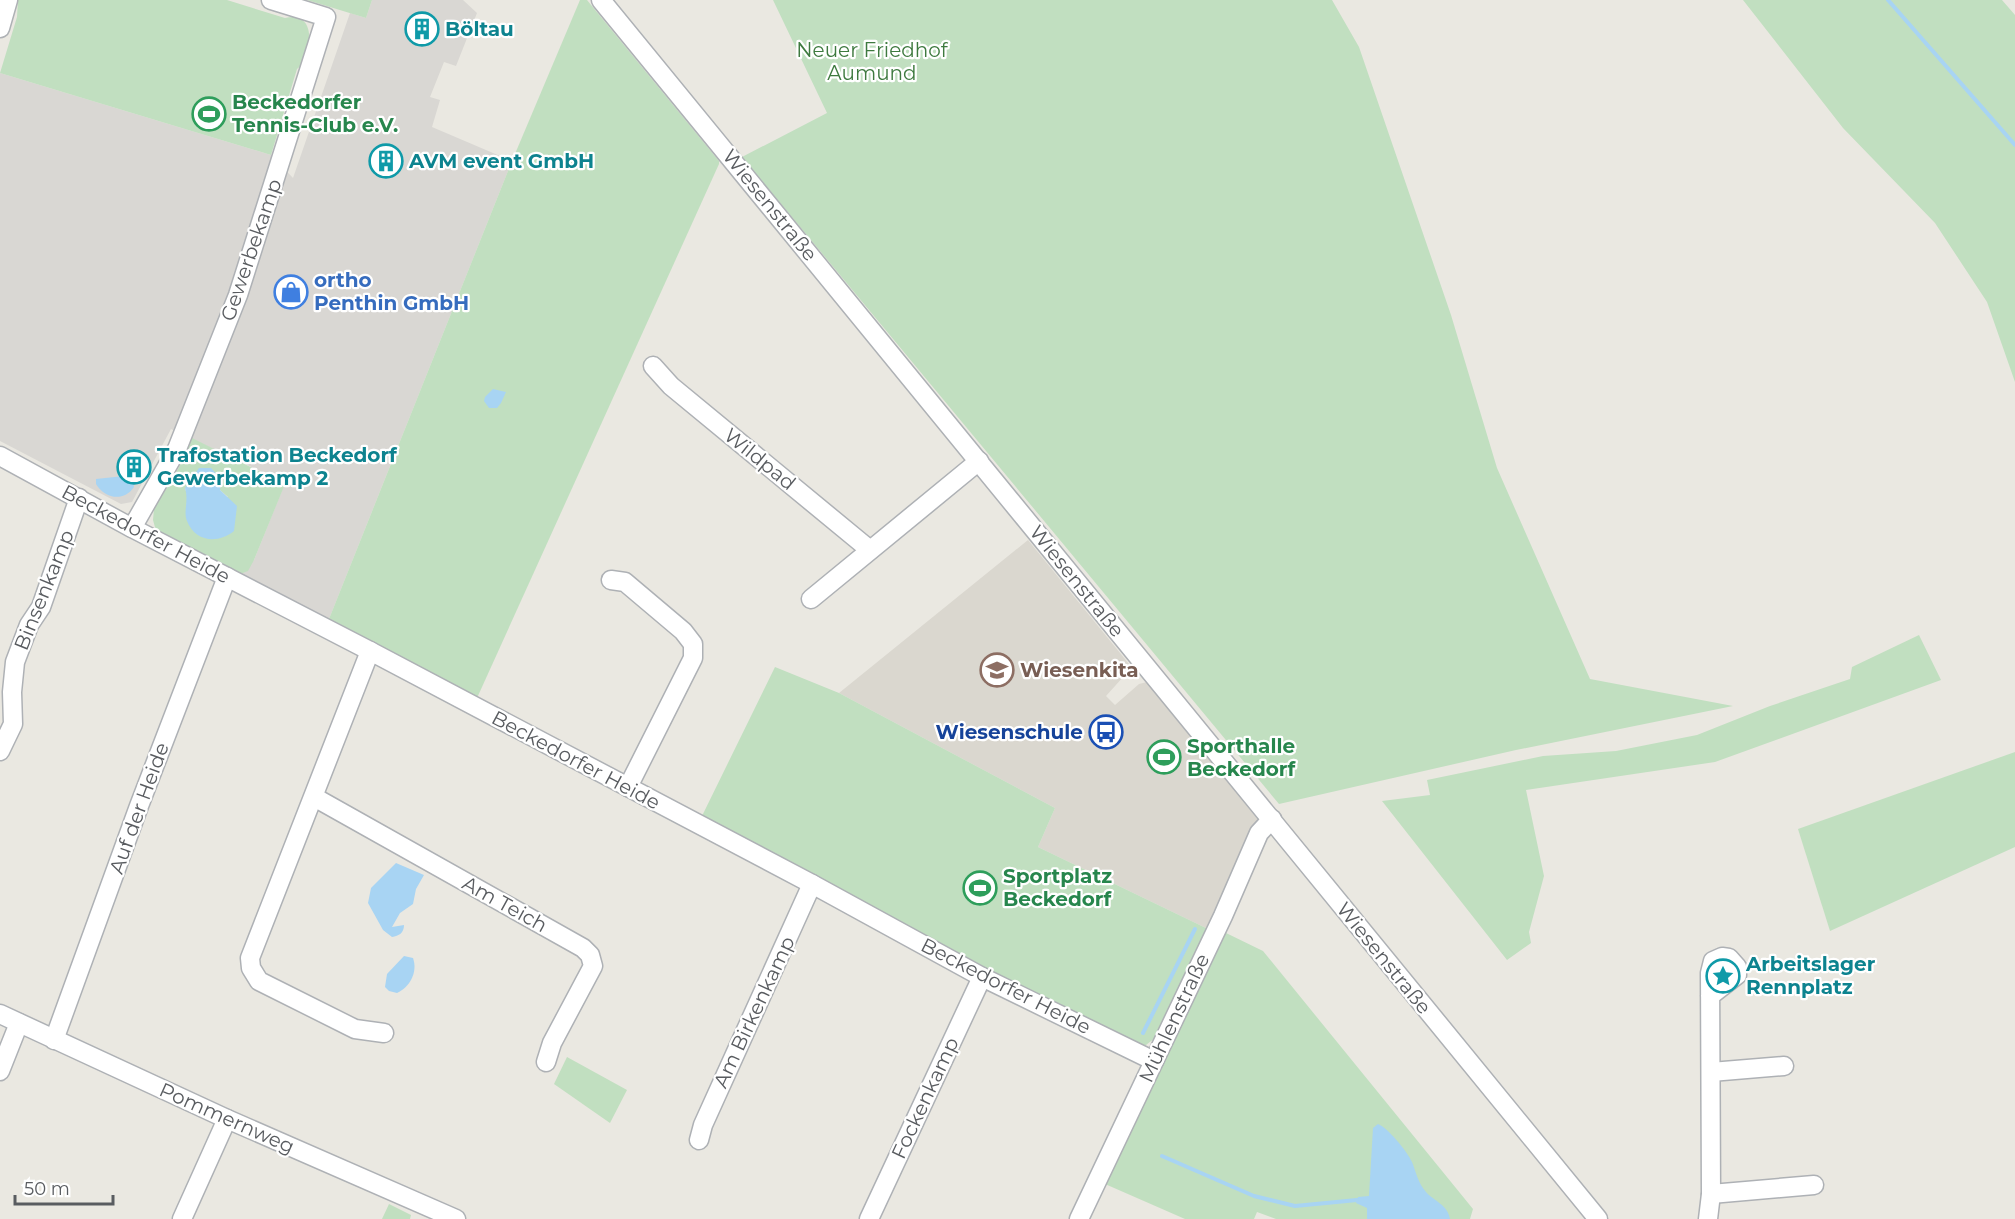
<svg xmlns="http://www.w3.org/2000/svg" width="2015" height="1219" viewBox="0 0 2015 1219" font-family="Montserrat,sans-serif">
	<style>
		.industrial { fill: #d9d7d3 }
		.education { fill: #dad7cf }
		.green { fill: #c1dfc0; fill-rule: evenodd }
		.water { fill: #a8d4f3 }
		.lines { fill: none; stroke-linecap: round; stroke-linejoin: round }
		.stream { stroke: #a8d4f3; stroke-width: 4 }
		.minor-casing { stroke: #aeb1b5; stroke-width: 21 }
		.minor { stroke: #fff; stroke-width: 18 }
		.labels { text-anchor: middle; stroke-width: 4.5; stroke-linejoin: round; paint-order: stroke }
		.culture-label { font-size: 20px; font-weight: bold; fill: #0d838f; stroke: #fff; text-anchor: start }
		.park-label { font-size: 20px; fill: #3e7a3f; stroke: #fff }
		.leisure-label { font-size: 20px; font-weight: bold; fill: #27864d; stroke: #fff; text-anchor: start }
		.street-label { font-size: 20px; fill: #595c60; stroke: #fff }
		.shop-label { font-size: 20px; font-weight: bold; fill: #366cbe; stroke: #fff; text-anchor: start }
		.education-label { font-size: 20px; font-weight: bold; fill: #785e54; stroke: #fff; text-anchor: start }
		.transit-label { font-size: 20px; font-weight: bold; fill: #164399; stroke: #fff; text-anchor: end }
	</style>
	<rect width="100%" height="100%" fill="#eae8e1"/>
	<polygon class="industrial" points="372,0 463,0 477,13 456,66 444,62 430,97 440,100 432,127 512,161 329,619 240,574 254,560 285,483 171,429 132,502 121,504 0,441 0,73 271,155 293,178 350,13 366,18"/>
	<polygon class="education" points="1028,540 1129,664 1124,676 1106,696 1115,705 1139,684 1147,682 1258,818 1208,929 1038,847 1055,808 839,693"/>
	<g class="green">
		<path d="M18,0H227L285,18C320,9 311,60 297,69L271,155L0,73L17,17Z"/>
		<polygon points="307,0 372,0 366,18"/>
		<polygon points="580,0 587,0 719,161 719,164 477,698 329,619 512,161"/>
		<polygon points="773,0 1332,0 1359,47 1451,315 1497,468 1590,679 1733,706 1516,750 1279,804 742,157 827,113"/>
		<polygon points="1743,0 2002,0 2015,15 2015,382 1987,302 1935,223 1843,128"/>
		<path d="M192,438L285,484L254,560L248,571L240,574L156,531L153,520L154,509L178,469ZM185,488L220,490L228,497L186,507L188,498Z"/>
		<polygon points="1919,635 1941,680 1715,762 1526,790 1544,876 1529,932 1531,943 1507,960 1382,801 1430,795 1427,780 1543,756 1616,751 1697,735 1770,706 1850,679 1852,667"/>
		<polygon points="775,667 839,693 1055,808 1038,847 1208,929 1155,1038 1146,1045 1131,1045 702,816"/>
		<polygon points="2015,752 2015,847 1830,931 1798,829"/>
		<polygon points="1224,932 1263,951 1473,1209 1470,1219 1276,1219 1257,1212 1254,1219 1185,1219 1105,1184"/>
		<polygon points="567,1057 627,1090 610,1123 554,1084"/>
		<polygon points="389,1204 411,1215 410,1219 382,1219"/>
	</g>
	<g class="water">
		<polygon points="493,389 506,392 501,403 497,408 489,408 484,401 485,397"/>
		<path d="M199,468H211L221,479L220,490L237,506L234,531C218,544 195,542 187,521C183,512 189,501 185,488Z"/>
		<path d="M124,476L133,483L134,487C124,502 105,499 96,484V479Z"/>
		<path d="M396,863L424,875L416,889L413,904L400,913L392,927L404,925C404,933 399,936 392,937L383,930L368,903L371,888Z"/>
		<path d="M404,956L413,958C418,972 410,987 397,993L389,991L385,987L387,974Z"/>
		<path d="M1378,1124C1388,1128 1407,1151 1412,1162C1416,1172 1418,1183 1426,1192C1434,1201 1448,1205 1450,1219H1367V1208L1356,1203L1358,1197L1369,1196L1373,1128Z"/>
	</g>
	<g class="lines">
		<g class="stream">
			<polyline points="1888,0 2015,145"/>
			<polyline points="1143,1033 1195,929"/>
			<polyline points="1162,1156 1254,1196 1295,1206 1357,1200"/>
		</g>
		<g class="minor-casing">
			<g id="minor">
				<polyline points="601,0 1598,1219"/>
				<polyline points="0,28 8,0"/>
				<polyline points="653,366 671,386 870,550"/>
				<polyline points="0,456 132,528 370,651 812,884 982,977 1154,1061"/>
				<polyline points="132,528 177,449 238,295 326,17 271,0"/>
				<polyline points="611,580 625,582 683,631 693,644 693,658 628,787"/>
				<polyline points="811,599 979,461"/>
				<polyline points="370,651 250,958 251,968 259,981 355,1029 384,1033"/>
				<polyline points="0,751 13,724 12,692 15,662 29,625 41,607 79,498"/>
				<polyline points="314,797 583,948 590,955 593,966 552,1043 546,1062"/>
				<polyline points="0,1014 227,1119 456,1219"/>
				<polyline points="54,1040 139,806 227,577"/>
				<polyline points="0,1071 19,1023"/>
				<polyline points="1711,1072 1784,1066"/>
				<polyline points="699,1140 703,1125 812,884"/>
				<polyline points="1711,1194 1814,1185"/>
				<polyline points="182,1219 227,1119"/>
				<polyline points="869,1219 982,977"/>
				<polyline points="1079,1219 1223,916 1259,833 1272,819"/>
				<polyline points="1708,1219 1711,1194 1710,973 1713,961 1722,957 1729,958 1737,967 1737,975 1710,996"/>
			</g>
		</g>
		<use href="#minor" class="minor"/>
	</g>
	<defs>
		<g id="building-ring" transform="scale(1.725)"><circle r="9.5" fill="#fff" stroke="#0f9aa8" stroke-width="1.5"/><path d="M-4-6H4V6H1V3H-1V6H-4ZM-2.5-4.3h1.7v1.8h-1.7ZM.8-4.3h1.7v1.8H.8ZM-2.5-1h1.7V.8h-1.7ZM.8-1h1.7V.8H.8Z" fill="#0f9aa8"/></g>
		<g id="stadium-ring" transform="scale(1.725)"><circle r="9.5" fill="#fff" stroke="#2e9e5b" stroke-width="1.5"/><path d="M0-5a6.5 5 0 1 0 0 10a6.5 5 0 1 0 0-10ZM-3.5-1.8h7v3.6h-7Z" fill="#2e9e5b"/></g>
		<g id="shop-ring" transform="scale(1.725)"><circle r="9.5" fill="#fff" stroke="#3f7fe0" stroke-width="1.5"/><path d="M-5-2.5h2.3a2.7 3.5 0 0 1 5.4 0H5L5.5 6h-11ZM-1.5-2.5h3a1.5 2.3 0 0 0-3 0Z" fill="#3f7fe0"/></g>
		<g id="school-ring" transform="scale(1.725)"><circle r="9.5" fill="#fff" stroke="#8d6e63" stroke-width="1.5"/><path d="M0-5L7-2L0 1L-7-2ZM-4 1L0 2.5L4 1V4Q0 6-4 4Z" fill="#8d6e63"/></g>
		<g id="bus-ring" transform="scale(1.725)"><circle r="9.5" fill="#fff" stroke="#1a4fb4" stroke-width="1.5"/><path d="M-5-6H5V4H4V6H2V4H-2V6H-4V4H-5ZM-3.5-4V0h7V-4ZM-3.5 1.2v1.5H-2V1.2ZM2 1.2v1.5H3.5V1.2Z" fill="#1a4fb4"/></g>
		<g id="sight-ring" transform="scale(1.725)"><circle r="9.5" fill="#fff" stroke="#0f9aa8" stroke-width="1.5"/><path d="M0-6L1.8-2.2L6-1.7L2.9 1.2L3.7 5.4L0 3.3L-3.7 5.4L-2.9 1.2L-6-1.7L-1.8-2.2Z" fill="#0f9aa8"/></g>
	</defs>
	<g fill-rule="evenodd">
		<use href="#building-ring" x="422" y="29"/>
		<use href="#stadium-ring" x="209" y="114"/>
		<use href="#building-ring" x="386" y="161"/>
		<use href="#shop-ring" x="291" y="292"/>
		<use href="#building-ring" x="134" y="467"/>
		<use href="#school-ring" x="997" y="670"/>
		<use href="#bus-ring" x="1106" y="732"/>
		<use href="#stadium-ring" x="1164" y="757"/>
		<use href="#stadium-ring" x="980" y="888"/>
		<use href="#sight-ring" x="1723" y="976"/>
	</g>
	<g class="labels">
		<g class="culture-label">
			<text x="445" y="36">Böltau</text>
			<text x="409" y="168">AVM event GmbH</text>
			<text x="157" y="462">Trafostation Beckedorf<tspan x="157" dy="23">Gewerbekamp 2</tspan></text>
			<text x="1746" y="971">Arbeitslager<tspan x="1746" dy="23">Rennplatz</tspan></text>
		</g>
		<g class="park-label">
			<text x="872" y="57">Neuer Friedhof<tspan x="872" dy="23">Aumund</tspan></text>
		</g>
		<g class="leisure-label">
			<text x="232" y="109">Beckedorfer<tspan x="232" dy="23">Tennis-Club e.V.</tspan></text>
			<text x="1187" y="753">Sporthalle<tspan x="1187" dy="23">Beckedorf</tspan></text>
			<text x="1003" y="883">Sportplatz<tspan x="1003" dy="23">Beckedorf</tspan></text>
		</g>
		<g class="street-label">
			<text transform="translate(770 205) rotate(51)" y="7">Wiesenstraße</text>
			<text transform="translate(251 250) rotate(-71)" y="7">Gewerbekamp</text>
			<text transform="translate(760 459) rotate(39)" y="7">Wildpad</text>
			<text transform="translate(146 534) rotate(28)" y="7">Beckedorfer Heide</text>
			<text transform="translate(1077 581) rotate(51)" y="7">Wiesenstraße</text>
			<text transform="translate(44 590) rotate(-68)" y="7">Binsenkamp</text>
			<text transform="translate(576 760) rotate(28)" y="7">Beckedorfer Heide</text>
			<text transform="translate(139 808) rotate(-70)" y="7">Auf der Heide</text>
			<text transform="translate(505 904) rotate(29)" y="7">Am Teich</text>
			<text transform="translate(1384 958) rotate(51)" y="7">Wiesenstraße</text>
			<text transform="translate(1006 986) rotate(27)" y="7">Beckedorfer Heide</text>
			<text transform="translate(754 1012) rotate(-65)" y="7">Am Birkenkamp</text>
			<text transform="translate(1174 1018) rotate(-65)" y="7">Mühlenstraße</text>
			<text transform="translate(925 1098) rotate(-65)" y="7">Fockenkamp</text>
			<text transform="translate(227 1118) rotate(24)" y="7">Pommernweg</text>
		</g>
		<g class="shop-label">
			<text x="314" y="287">ortho<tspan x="314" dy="23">Penthin GmbH</tspan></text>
		</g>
		<g class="education-label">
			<text x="1020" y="677">Wiesenkita</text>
		</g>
		<g class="transit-label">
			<text x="1083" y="739">Wiesenschule</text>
		</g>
	</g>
	<path d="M15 1195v9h98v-9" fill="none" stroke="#595c60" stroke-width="3"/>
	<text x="24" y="1195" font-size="18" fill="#595c60" stroke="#ffffff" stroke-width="4.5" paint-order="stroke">50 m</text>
</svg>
